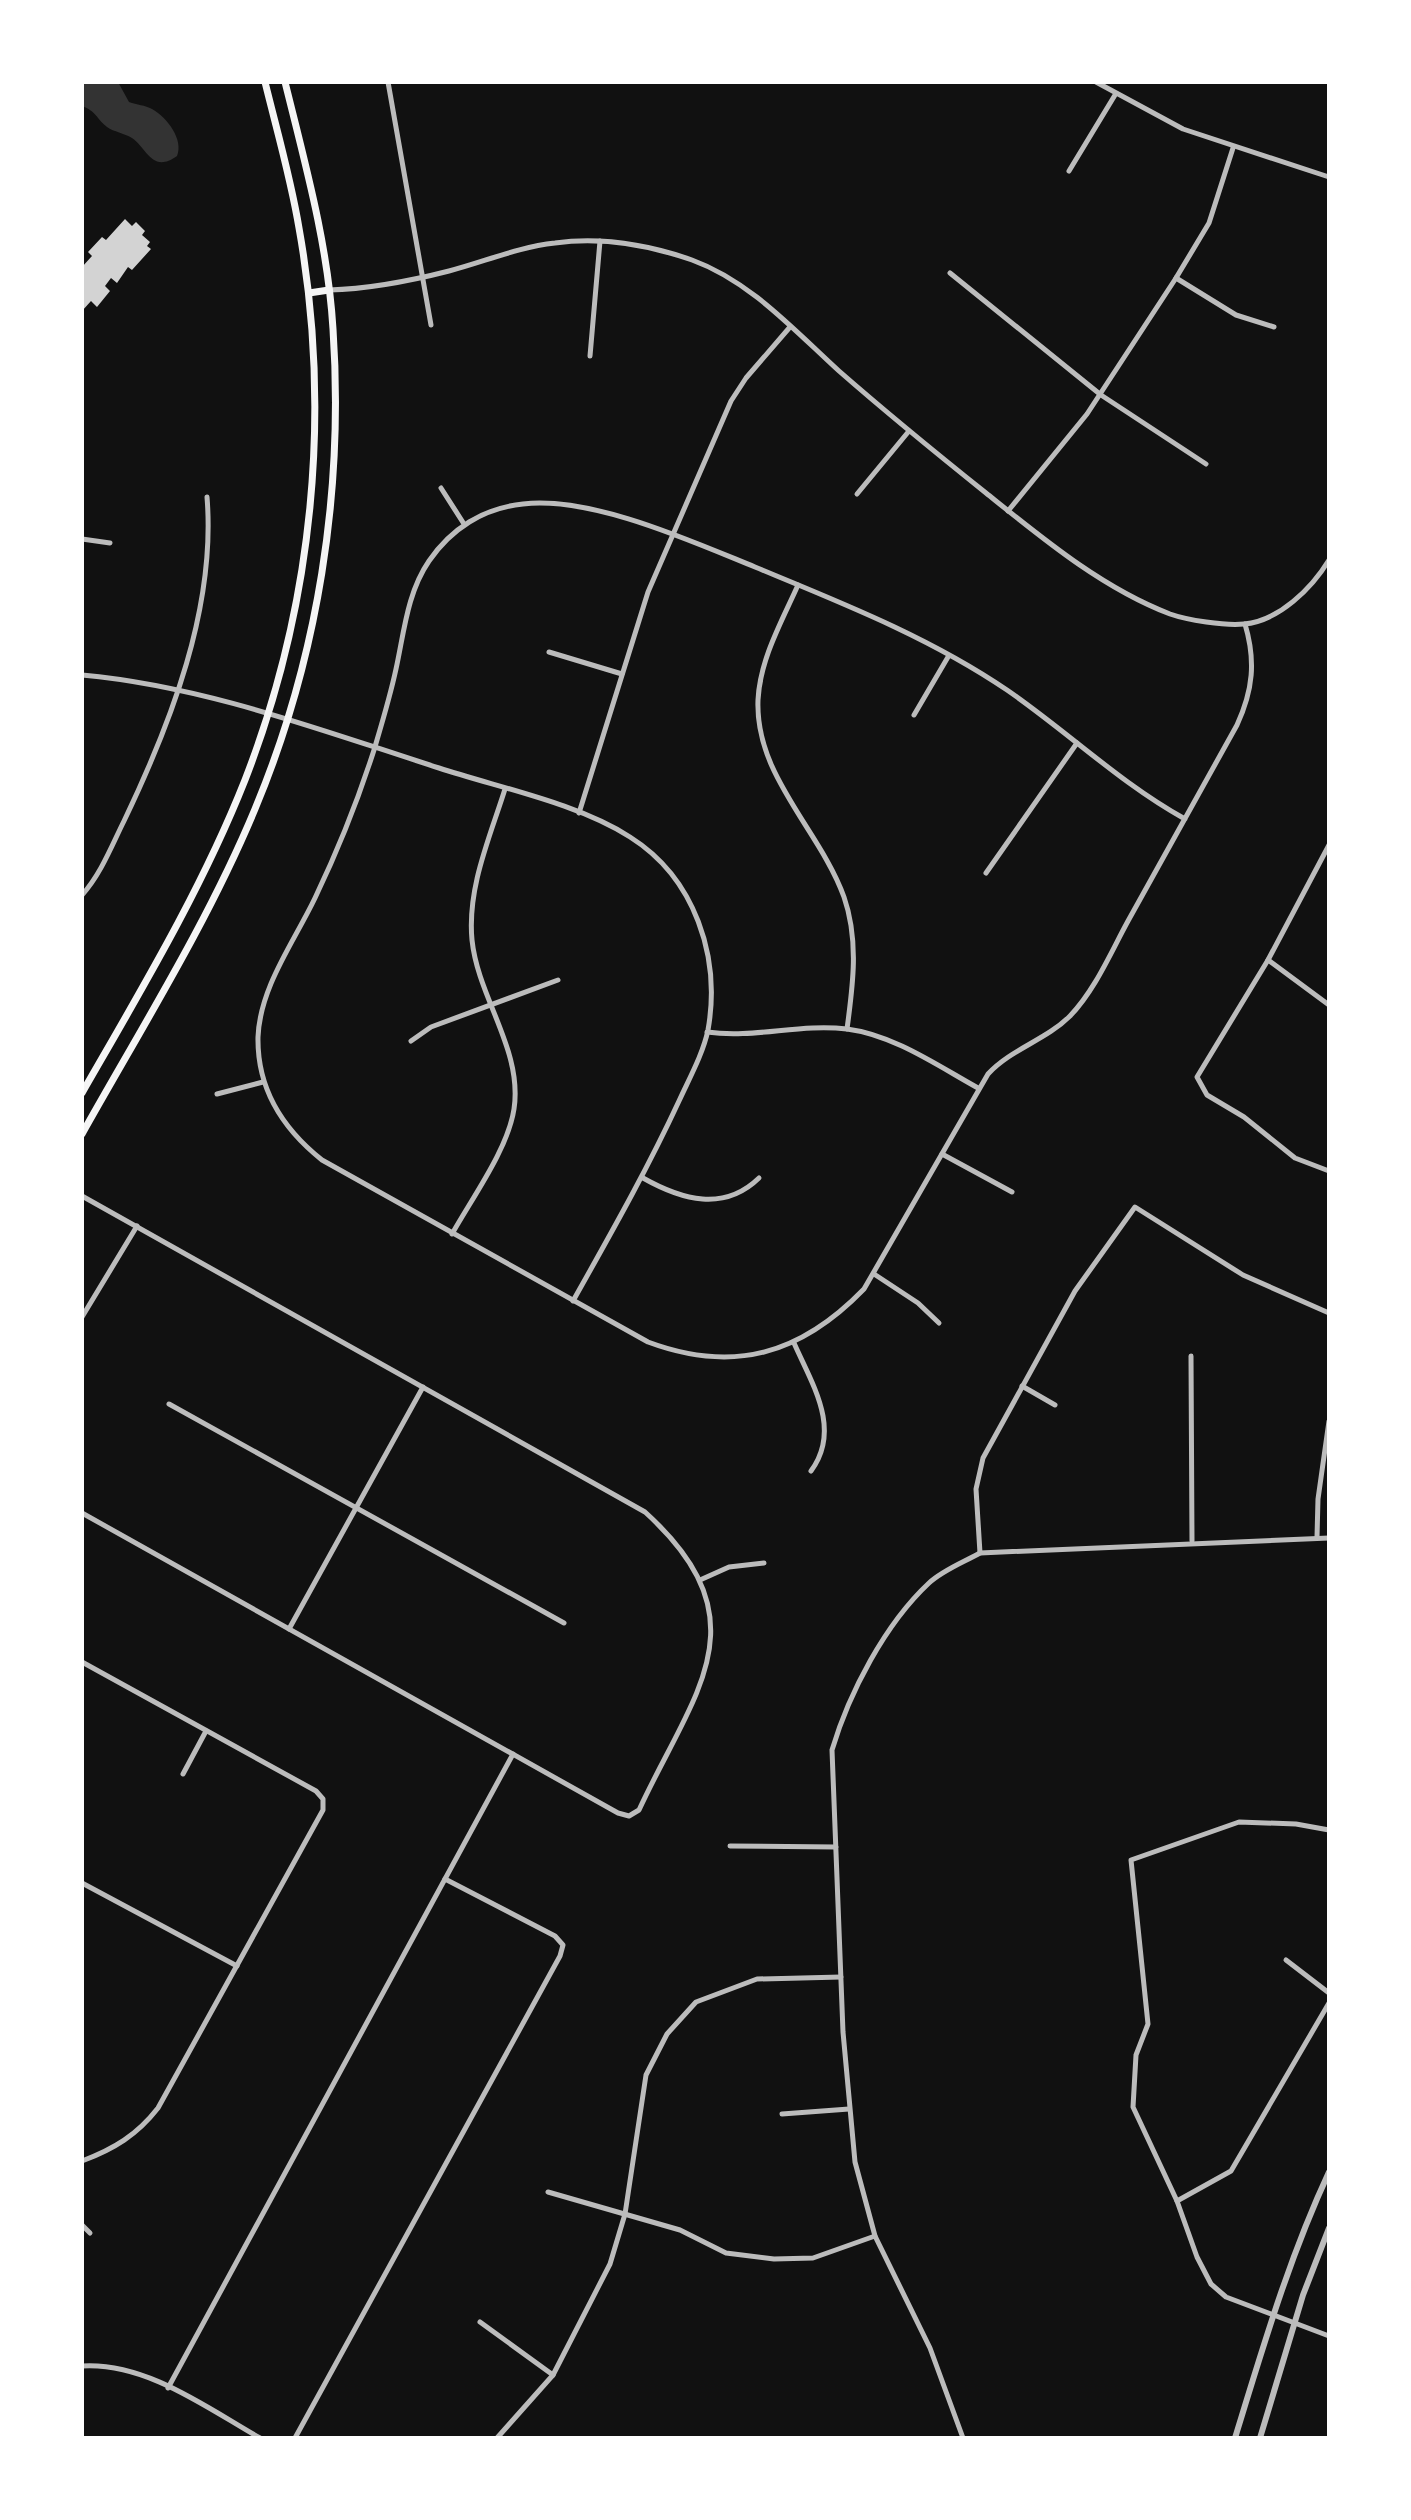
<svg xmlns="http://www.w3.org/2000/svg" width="1411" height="2520" viewBox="0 0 1411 2520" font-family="'Crimson Pro',serif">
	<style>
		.water { fill: #333 }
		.building { fill: #d3d3d3 }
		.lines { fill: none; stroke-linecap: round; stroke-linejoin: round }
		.minor { stroke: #bcbcbc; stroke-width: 5 }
		.tertiary { stroke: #bcbcbc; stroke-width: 6 }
		.secondary { stroke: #f5f5f5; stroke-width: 7 }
	</style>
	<rect width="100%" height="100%" fill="#111"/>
	<path class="water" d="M82,82H118L129,102C137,105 145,105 152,109C167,117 184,140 177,156C152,174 147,148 132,138C124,133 114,132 107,127C96,118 96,111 82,106Z"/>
	<polygon class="building" points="125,219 132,226 136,222 145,231 142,235 150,242 147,246 151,249 132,270 128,267 117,283 111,278 105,286 110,291 97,307 91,301 82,311 82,267 92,256 88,252 102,237 106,240"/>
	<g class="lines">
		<g class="minor">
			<polyline points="388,82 431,325"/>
			<polyline points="1096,82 1183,129 1329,177"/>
			<polyline points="1069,171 1115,95"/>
			<polyline points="950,273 1101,395 1206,464"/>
			<polyline points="1176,278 1236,315 1274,327"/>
			<path d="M329,290C369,289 410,281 449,271C484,262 518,247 555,243C600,237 649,245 692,260C750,281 794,330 839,371C887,413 936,453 986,493C1042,538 1102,588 1170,614C1187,620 1225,626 1244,624C1279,621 1312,588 1329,560"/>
			<polyline points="590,356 600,241"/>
			<polyline points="441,488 464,524"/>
			<polyline points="857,494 909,431"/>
			<polyline points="1008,511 1087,414 1176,278 1209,223 1233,148"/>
			<polyline points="82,539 110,543"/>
			<path d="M798,585C782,621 760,659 758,700C755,776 820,830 844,897C859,940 853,985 847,1029"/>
			<polyline points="549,652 622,674"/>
			<path d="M82,675C204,686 323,731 439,768C500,788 577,803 630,837C695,878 721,957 708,1030C703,1054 689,1079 679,1101C647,1170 610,1235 573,1301"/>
			<polyline points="914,715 948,657"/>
			<polyline points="579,813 648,592 731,401 746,378 790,327"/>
			<path d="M1185,819C1120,783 1068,732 1007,690C929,637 842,603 755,567C691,541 592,496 523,504C483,508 451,529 429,561C407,593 404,633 396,669C390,697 382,723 374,750C358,800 338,850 315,898C294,942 260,987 258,1037C257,1089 283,1129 322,1160L648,1342C734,1374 801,1354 864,1289L988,1074C1011,1049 1046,1040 1070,1016C1095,990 1111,952 1128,921C1165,855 1201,790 1237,725C1253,690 1256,661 1245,624"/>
			<polyline points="1329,845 1268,960 1197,1077 1207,1095 1244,1117 1295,1158 1329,1171"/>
			<polyline points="986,873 1077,743"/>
			<path d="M82,895C101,874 112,845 124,821C171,723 216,607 207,497"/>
			<polyline points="1268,960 1329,1005"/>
			<path d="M707,1032C754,1039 800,1023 847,1029C894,1035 938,1066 978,1088"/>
			<polyline points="411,1041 431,1027 558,980"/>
			<polyline points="217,1094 263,1082"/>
			<polyline points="942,1154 1012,1192"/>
			<path d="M643,1178C682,1200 724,1212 759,1178"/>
			<path d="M82,1196L645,1512C766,1622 693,1693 639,1810L629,1816L618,1813L82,1513"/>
			<path d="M452,1234C472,1198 508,1149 514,1109C523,1050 478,998 472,940C467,888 490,837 505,789"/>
			<polyline points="874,1274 918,1303 939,1323"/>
			<polyline points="82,1317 137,1226"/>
			<path d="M794,1343C812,1384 842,1429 811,1471"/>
			<polyline points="1191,1356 1192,1541"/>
			<polyline points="1022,1386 1055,1405"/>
			<polyline points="169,1404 564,1623"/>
			<polyline points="1317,1537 1318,1499 1329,1421"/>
			<polyline points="980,1553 976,1489 983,1458 1075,1291 1135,1207 1243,1275 1329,1313"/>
			<polyline points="700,1580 729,1567 764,1563"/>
			<polyline points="289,1629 423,1387"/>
			<path d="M82,1662L316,1791L323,1799V1810L158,2108C137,2135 114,2149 82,2161"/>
			<polyline points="183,1774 206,1731"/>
			<polyline points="1329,1830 1296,1824 1239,1822 1131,1860 1148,2024 1136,2055 1133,2107 1177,2201 1197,2257 1211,2284 1226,2297 1329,2336"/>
			<polyline points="730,1846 836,1847"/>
			<polyline points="82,1883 237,1966"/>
			<polyline points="1286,1960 1329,1993"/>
			<polyline points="782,2114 849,2109"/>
			<polyline points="548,2192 680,2230 726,2253 774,2259 813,2258 875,2236"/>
			<polyline points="1177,2201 1231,2171 1329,2003"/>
			<polyline points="82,2225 90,2233"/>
			<polyline points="480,2322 553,2375"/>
			<path d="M82,2366C146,2362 207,2408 260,2438"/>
			<polyline points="168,2388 513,1754"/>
			<polyline points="295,2438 560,1956 563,1945 555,1936 445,1879"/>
			<polyline points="497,2438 553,2375 610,2264 625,2214 646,2075 667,2034 696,2002 757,1979 841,1977"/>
			<path d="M963,2438L930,2348L875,2236L855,2162L843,2032L832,1750C849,1693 885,1624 929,1583C943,1570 964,1562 980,1553L1329,1538"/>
		</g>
		<g class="tertiary">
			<path d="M1235,2438C1263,2347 1289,2258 1329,2172"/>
			<polyline points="1260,2438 1303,2295 1329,2228"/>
		</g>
		<g class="secondary">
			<polyline points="309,293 329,290"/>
			<path d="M82,1093C140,992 202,889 245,780C313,605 332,413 299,228C291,179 277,131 265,82"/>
			<path d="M82,1134C142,1027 208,922 255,809C318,658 344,492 333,329C328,245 305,163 285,82"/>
		</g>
	</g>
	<rect width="1411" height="2520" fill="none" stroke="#ffffff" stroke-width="168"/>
</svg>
